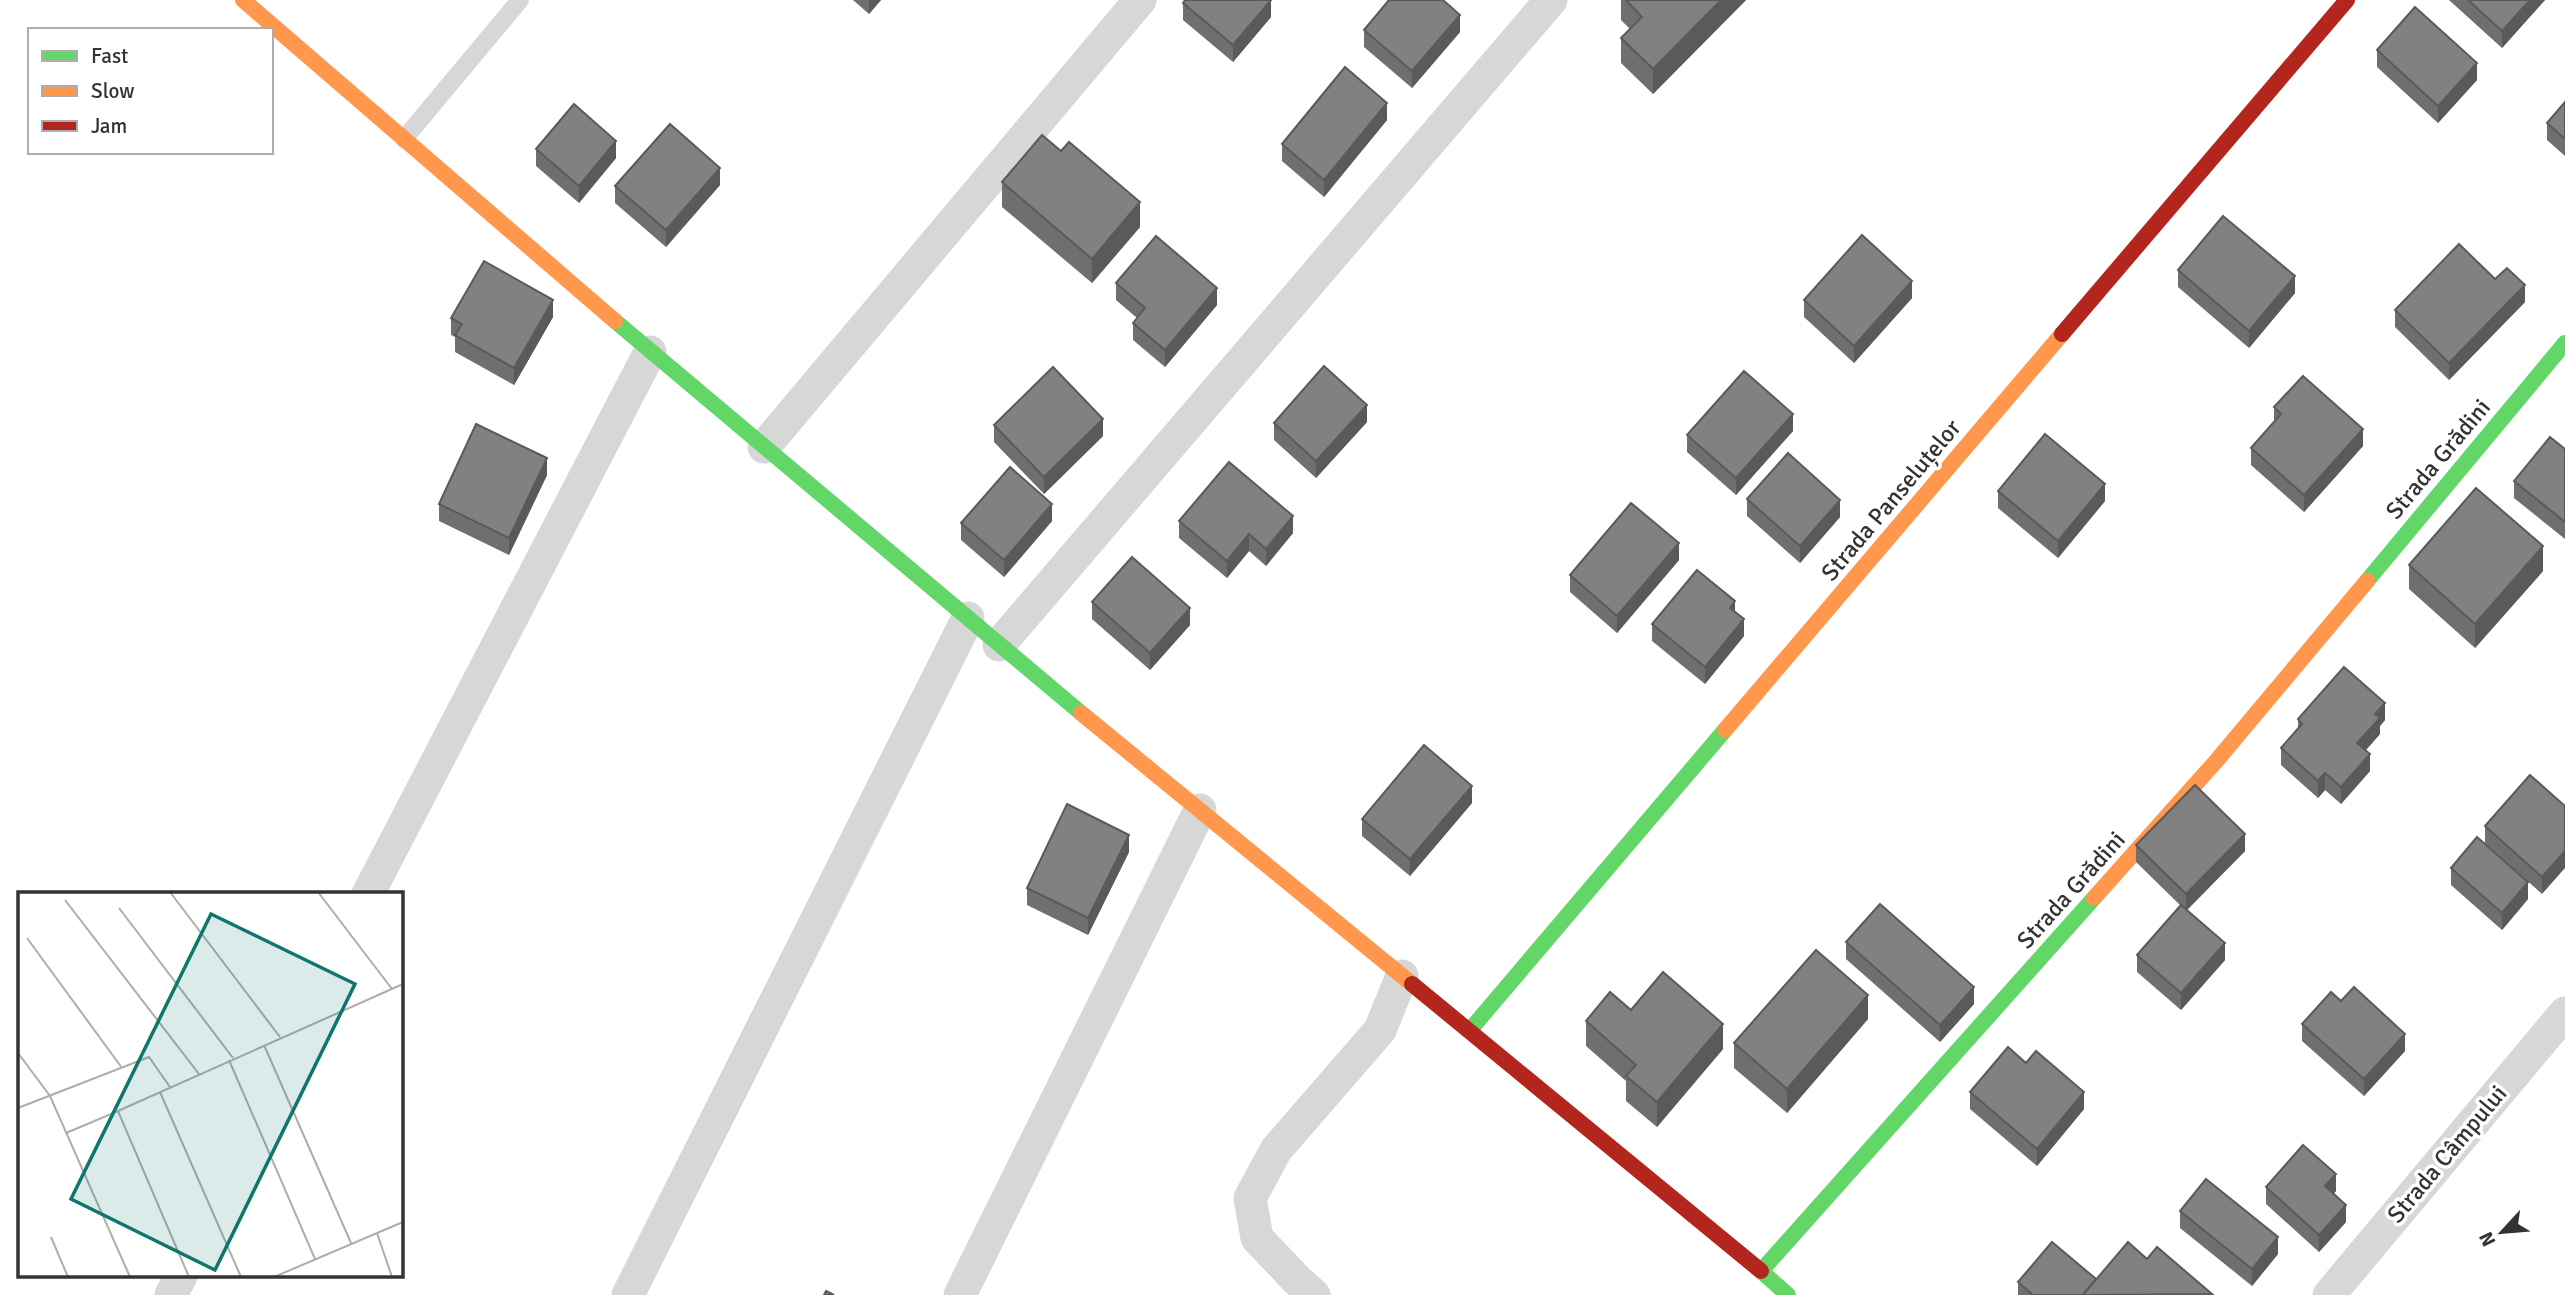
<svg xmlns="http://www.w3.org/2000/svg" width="2565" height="1295" viewBox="0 0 2565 1295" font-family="Signika,sans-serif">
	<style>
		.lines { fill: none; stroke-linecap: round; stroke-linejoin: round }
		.lane { stroke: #d7d7d7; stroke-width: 18 }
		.street { stroke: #d7d7d7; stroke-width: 33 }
		.fast { stroke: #63d668; stroke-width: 16 }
		.slow { stroke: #ff974d; stroke-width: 16 }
		.jam { stroke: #b3261e; stroke-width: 16 }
		.wall { fill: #6f6f6f }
		.shaded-wall { fill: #5a5a5a }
		.building { fill: #818181; stroke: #5a5a5a; stroke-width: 2 }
		.labels { text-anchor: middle; stroke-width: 7; stroke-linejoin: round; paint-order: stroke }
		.street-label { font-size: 24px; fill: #333; stroke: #fff }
		.inset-road { fill: none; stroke: #adadad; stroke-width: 2 }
		.view { fill: #0f766e; fill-opacity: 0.15; stroke: #0f766e; stroke-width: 3.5 }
		.inset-edge { fill: none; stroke: #333; stroke-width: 3.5 }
	</style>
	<rect width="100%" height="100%" fill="#fff"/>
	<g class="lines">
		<polyline class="lane" points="404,139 520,0"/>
		<g class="street">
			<polyline points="764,447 1140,0"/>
			<polyline points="999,645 1551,0"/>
			<polyline points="368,894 650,352"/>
			<polyline points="171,1295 181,1276"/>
			<polyline points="628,1295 968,618"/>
			<polyline points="960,1295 1200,810"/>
			<polyline points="1314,1295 1297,1280 1257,1238 1250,1198 1276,1150 1380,1030 1402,976"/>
			<polyline points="2329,1295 2565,1013"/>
		</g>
		<g class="fast">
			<polyline points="615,321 1081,713"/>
			<polyline points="2367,581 2565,343"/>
			<polyline points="1470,1030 1725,730"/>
			<polyline points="1788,1295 1761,1271 2094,898"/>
		</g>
		<g class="slow">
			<polyline points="243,0 615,321"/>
			<polyline points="1081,713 1412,984"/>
			<polyline points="1725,730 2062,334"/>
			<polyline points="2094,898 2218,759 2367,581"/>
		</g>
		<g class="jam">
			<polyline points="2062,334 2347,0"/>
			<polyline points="1412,984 1761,1271"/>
		</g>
	</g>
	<g class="wall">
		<polygon points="853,0 881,0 869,14"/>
		<polygon points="1621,0 1746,0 1653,94 1621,63 1621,38 1630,29 1621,20"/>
		<polygon points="2449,0 2545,0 2502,48"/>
		<polygon points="1183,3 1271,17 1233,62 1183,20"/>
		<polygon points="1364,30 1460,32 1412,88 1364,47"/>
		<polygon points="2377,50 2477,80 2438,123 2377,67"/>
		<polygon points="2565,102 2565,156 2547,140 2547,123"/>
		<polygon points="1387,120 1324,197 1282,161 1282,144"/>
		<polygon points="536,149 616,158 579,203 536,166"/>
		<polygon points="1002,182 1140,227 1092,283 1002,207"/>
		<polygon points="720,185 666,247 615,203 615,186"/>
		<polygon points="2178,270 2295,293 2249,348 2178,287"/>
		<polygon points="2495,279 2525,302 2449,380 2395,327 2395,310"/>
		<polygon points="1116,283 1217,305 1165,367 1133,340 1133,323 1137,318 1116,300"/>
		<polygon points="1912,298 1854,363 1804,317 1804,300"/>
		<polygon points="553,317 514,385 455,352 455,337 451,335 451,318"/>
		<polygon points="2274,407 2363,446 2304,512 2251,465 2251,448 2274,422"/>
		<polygon points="1367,422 1316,478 1274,440 1274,423"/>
		<polygon points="994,425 1103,436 1044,494 994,442"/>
		<polygon points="1793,431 1736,495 1687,452 1687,435"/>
		<polygon points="2565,449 2565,539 2514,498 2514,481"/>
		<polygon points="547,475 509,555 439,521 439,504"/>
		<polygon points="1998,491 2105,501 2058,558 1998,508"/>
		<polygon points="1747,499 1840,517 1800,563 1747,516"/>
		<polygon points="1052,521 1004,577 961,540 961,523"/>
		<polygon points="1179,521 1293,533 1266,566 1249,551 1227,578 1179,538"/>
		<polygon points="1679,560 1617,633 1570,592 1570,575"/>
		<polygon points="2409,565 2543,571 2475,648 2409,589"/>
		<polygon points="1092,602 1190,625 1150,670 1092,619"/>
		<polygon points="1735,612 1744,636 1705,684 1652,641 1652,624"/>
		<polygon points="2298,719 2385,720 2380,726 2380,734 2366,750 2370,771 2341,804 2325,790 2318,798 2281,765 2281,748 2298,729"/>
		<polygon points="1472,803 1410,876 1362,836 1362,819"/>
		<polygon points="2565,806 2542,894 2485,843 2485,826"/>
		<polygon points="2136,845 2245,851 2187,910 2225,960 2181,1010 2137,972 2137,955 2180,905 2136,862"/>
		<polygon points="1129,852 1088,935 1027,905 1027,888"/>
		<polygon points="2451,868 2528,899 2502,930 2451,885"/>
		<polygon points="1846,942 1974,1004 1940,1042 1846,959"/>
		<polygon points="2341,1001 2405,1051 2364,1096 2302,1041 2302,1024"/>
		<polygon points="1631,1010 1723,1049 1657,1127 1626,1101 1626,1081 1586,1046 1586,1021"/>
		<polygon points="1868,1019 1787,1113 1734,1068 1734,1043"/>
		<polygon points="1970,1092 2084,1109 2037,1166 1970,1109"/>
		<polygon points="2266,1187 2336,1191 2333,1194 2346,1222 2319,1252 2266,1204"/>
		<polygon points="2180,1211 2278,1254 2252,1286 2180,1228"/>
		<polygon points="2147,1259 2212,1295 2018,1295 2018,1282 2096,1279"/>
	</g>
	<g class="shaded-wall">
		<polygon points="869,0 881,0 869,14"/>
		<polygon points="1271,0 1271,17 1233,62 1233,45"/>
		<polygon points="1721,0 1746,0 1653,94 1653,69"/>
		<polygon points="2530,0 2545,0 2502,48 2502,31"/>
		<polygon points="1460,15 1460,32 1412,88 1412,71"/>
		<polygon points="2477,63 2477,80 2438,123 2438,106"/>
		<polygon points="1387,103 1387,120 1324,197 1324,180"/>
		<polygon points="616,141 616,158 579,203 579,186"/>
		<polygon points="720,168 720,185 666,247 666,230"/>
		<polygon points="1140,202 1140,227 1092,283 1092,259"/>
		<polygon points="2295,276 2295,293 2249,348 2249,331"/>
		<polygon points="1912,281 1912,298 1854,363 1854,346"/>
		<polygon points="2525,285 2525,302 2449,380 2449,363"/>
		<polygon points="1217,288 1217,305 1165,367 1165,350"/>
		<polygon points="553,300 553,317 514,385 514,368"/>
		<polygon points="1367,405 1367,422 1316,478 1316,461"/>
		<polygon points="1793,414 1793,431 1736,495 1736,478"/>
		<polygon points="1103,419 1103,436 1044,494 1044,477"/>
		<polygon points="2363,429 2363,446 2304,512 2304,495"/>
		<polygon points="547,458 547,475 509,555 509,538"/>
		<polygon points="2105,484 2105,501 2058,558 2058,541"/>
		<polygon points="1840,500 1840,517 1800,563 1800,546"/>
		<polygon points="1052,504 1052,521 1004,577 1004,560"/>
		<polygon points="1293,516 1293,533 1266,566 1266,549"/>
		<polygon points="1249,534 1249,551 1227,578 1227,561"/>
		<polygon points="1679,543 1679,560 1617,633 1617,616"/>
		<polygon points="2543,546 2543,571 2475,648 2475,624"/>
		<polygon points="1735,601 1735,618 1730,608"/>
		<polygon points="1190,608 1190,625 1150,670 1150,653"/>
		<polygon points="1744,619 1744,636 1705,684 1705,667"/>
		<polygon points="2385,703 2385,720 2380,726 2380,734 2357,760 2357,743 2375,714"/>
		<polygon points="2370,754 2370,771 2341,804 2341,787"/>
		<polygon points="2325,773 2325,790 2318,798 2318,781"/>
		<polygon points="1472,786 1472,803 1410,876 1410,859"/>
		<polygon points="2245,834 2245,851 2186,911 2186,894"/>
		<polygon points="1129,835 1129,852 1088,935 1088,918"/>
		<polygon points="2565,851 2565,868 2542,894 2542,877"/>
		<polygon points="2528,882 2528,899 2502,930 2502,913"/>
		<polygon points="2225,943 2225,960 2181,1010 2181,993"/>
		<polygon points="1974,987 1974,1004 1940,1042 1940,1025"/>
		<polygon points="1868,995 1868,1019 1787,1113 1787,1089"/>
		<polygon points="1723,1024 1723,1049 1657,1127 1657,1102"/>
		<polygon points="2405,1034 2405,1051 2364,1096 2364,1079"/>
		<polygon points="2084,1092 2084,1109 2037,1166 2037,1149"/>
		<polygon points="2336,1174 2336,1191 2325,1203 2325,1186"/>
		<polygon points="2346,1205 2346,1222 2319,1252 2319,1235"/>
		<polygon points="2278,1237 2278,1254 2252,1286 2252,1269"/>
	</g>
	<g class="building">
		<polygon points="1185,0 1271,0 1233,45 1183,3"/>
		<polygon points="1389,0 1443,0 1460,15 1412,71 1364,30"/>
		<polygon points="1626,0 1721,0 1653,69 1621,38 1642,17"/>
		<polygon points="2468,0 2530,0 2502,31"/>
		<polygon points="2415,7 2477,63 2438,106 2377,50"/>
		<polygon points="1345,67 1387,103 1324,180 1282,144"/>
		<polygon points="2565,102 2565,139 2547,123"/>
		<polygon points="574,104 616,141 579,186 536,149"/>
		<polygon points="670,124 720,168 666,230 615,186"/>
		<polygon points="1042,135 1061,151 1069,142 1140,202 1092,259 1002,182"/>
		<polygon points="2223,216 2295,276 2249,331 2178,270"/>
		<polygon points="1862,235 1912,281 1854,346 1804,300"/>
		<polygon points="1156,236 1217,288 1165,350 1133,323 1145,308 1116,283"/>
		<polygon points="2459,244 2495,279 2507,268 2525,285 2449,363 2395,310"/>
		<polygon points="484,261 553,300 514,368 455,335 462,324 451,318"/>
		<polygon points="1324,366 1367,405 1316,461 1274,423"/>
		<polygon points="1053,367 1103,419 1044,477 994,425"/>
		<polygon points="1744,371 1793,414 1736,478 1687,435"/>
		<polygon points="2303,376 2363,429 2304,495 2251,448 2281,414 2274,407"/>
		<polygon points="476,424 547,458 509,538 439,504"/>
		<polygon points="2045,434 2105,484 2058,541 1998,491"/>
		<polygon points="2550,437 2565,449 2565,522 2514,481"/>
		<polygon points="1788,453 1840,500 1800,546 1747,499"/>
		<polygon points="1229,462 1293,516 1266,549 1249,534 1227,561 1179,521"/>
		<polygon points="1010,467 1052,504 1004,560 961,523"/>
		<polygon points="2476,488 2543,546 2475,624 2409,565"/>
		<polygon points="1631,503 1679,543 1617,616 1570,575"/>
		<polygon points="1132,557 1190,608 1150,653 1092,602"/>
		<polygon points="1697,570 1735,601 1730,608 1744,619 1705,667 1652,624"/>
		<polygon points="2344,667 2385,703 2375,714 2380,718 2357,743 2370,754 2341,787 2325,773 2318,781 2281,748 2302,724 2298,719"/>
		<polygon points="1424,745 1472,786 1410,859 1362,819"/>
		<polygon points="2530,775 2565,806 2565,851 2542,877 2485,826"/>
		<polygon points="2195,785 2245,834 2186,894 2136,845"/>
		<polygon points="1067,804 1129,835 1088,918 1027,888"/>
		<polygon points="2477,837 2528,882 2502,913 2451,868"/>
		<polygon points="1880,904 1974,987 1940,1025 1846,942"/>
		<polygon points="2181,905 2225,943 2181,993 2137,955"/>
		<polygon points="1816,950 1868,995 1787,1089 1734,1043"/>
		<polygon points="1663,972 1723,1024 1657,1102 1626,1076 1636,1065 1586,1021 1610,992 1631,1010"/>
		<polygon points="2354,987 2405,1034 2364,1079 2302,1024 2331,992 2341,1001"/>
		<polygon points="2008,1047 2026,1063 2036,1051 2084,1092 2037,1149 1970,1092"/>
		<polygon points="2303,1145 2336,1174 2325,1186 2346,1205 2319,1235 2266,1187"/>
		<polygon points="2206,1179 2278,1237 2252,1269 2180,1211"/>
		<polygon points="2052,1242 2096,1279 2083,1295 2033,1295 2018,1282"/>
		<polygon points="2128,1242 2147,1259 2157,1247 2212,1294 2083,1295"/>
		<polygon points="826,1291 834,1295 824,1295"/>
	</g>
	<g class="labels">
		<g class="street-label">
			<text transform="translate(2438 459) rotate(-50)" y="8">Strada Grădini</text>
			<text transform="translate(1891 500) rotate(-50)" y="8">Strada Panseluțelor</text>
			<text transform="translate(2071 890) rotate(-48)" y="8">Strada Grădini</text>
			<text transform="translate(2447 1154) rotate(-50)" y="8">Strada Câmpului</text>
		</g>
	</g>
	<g transform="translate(18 892)">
		<rect width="385" height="385" fill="#fff"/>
		<path class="inset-road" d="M152,0L262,145M300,0L374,97M47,8L181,182M101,16L215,166M9,46L104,176M246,153L333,351M0,161L32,204L112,385M211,168L297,367M142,200L223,385M0,216L131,165L152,195M100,219L385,92M48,241L100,219L171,385M359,341L374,385M33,345L50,385M256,385L385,330"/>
		<path class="view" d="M193,22L337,92L197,378L53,307Z"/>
		<rect width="385" height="385" class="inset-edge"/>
	</g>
	<rect x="28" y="28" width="245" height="126" fill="#ffffff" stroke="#adadad" stroke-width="2"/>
	<rect x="42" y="51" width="35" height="10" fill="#63d668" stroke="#adadad" stroke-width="2"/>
	<text x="91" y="63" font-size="21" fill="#333333">Fast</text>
	<rect x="42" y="86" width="35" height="10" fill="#ff974d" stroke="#adadad" stroke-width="2"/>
	<text x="91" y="98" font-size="21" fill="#333333">Slow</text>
	<rect x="42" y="121" width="35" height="10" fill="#b3261e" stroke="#adadad" stroke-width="2"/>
	<text x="91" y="133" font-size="21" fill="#333333">Jam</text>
	<g transform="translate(2502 1232) rotate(244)" stroke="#ffffff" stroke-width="5" paint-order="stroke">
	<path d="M0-5L12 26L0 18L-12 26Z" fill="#333333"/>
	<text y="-10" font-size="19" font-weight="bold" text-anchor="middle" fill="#333333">N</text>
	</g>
</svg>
